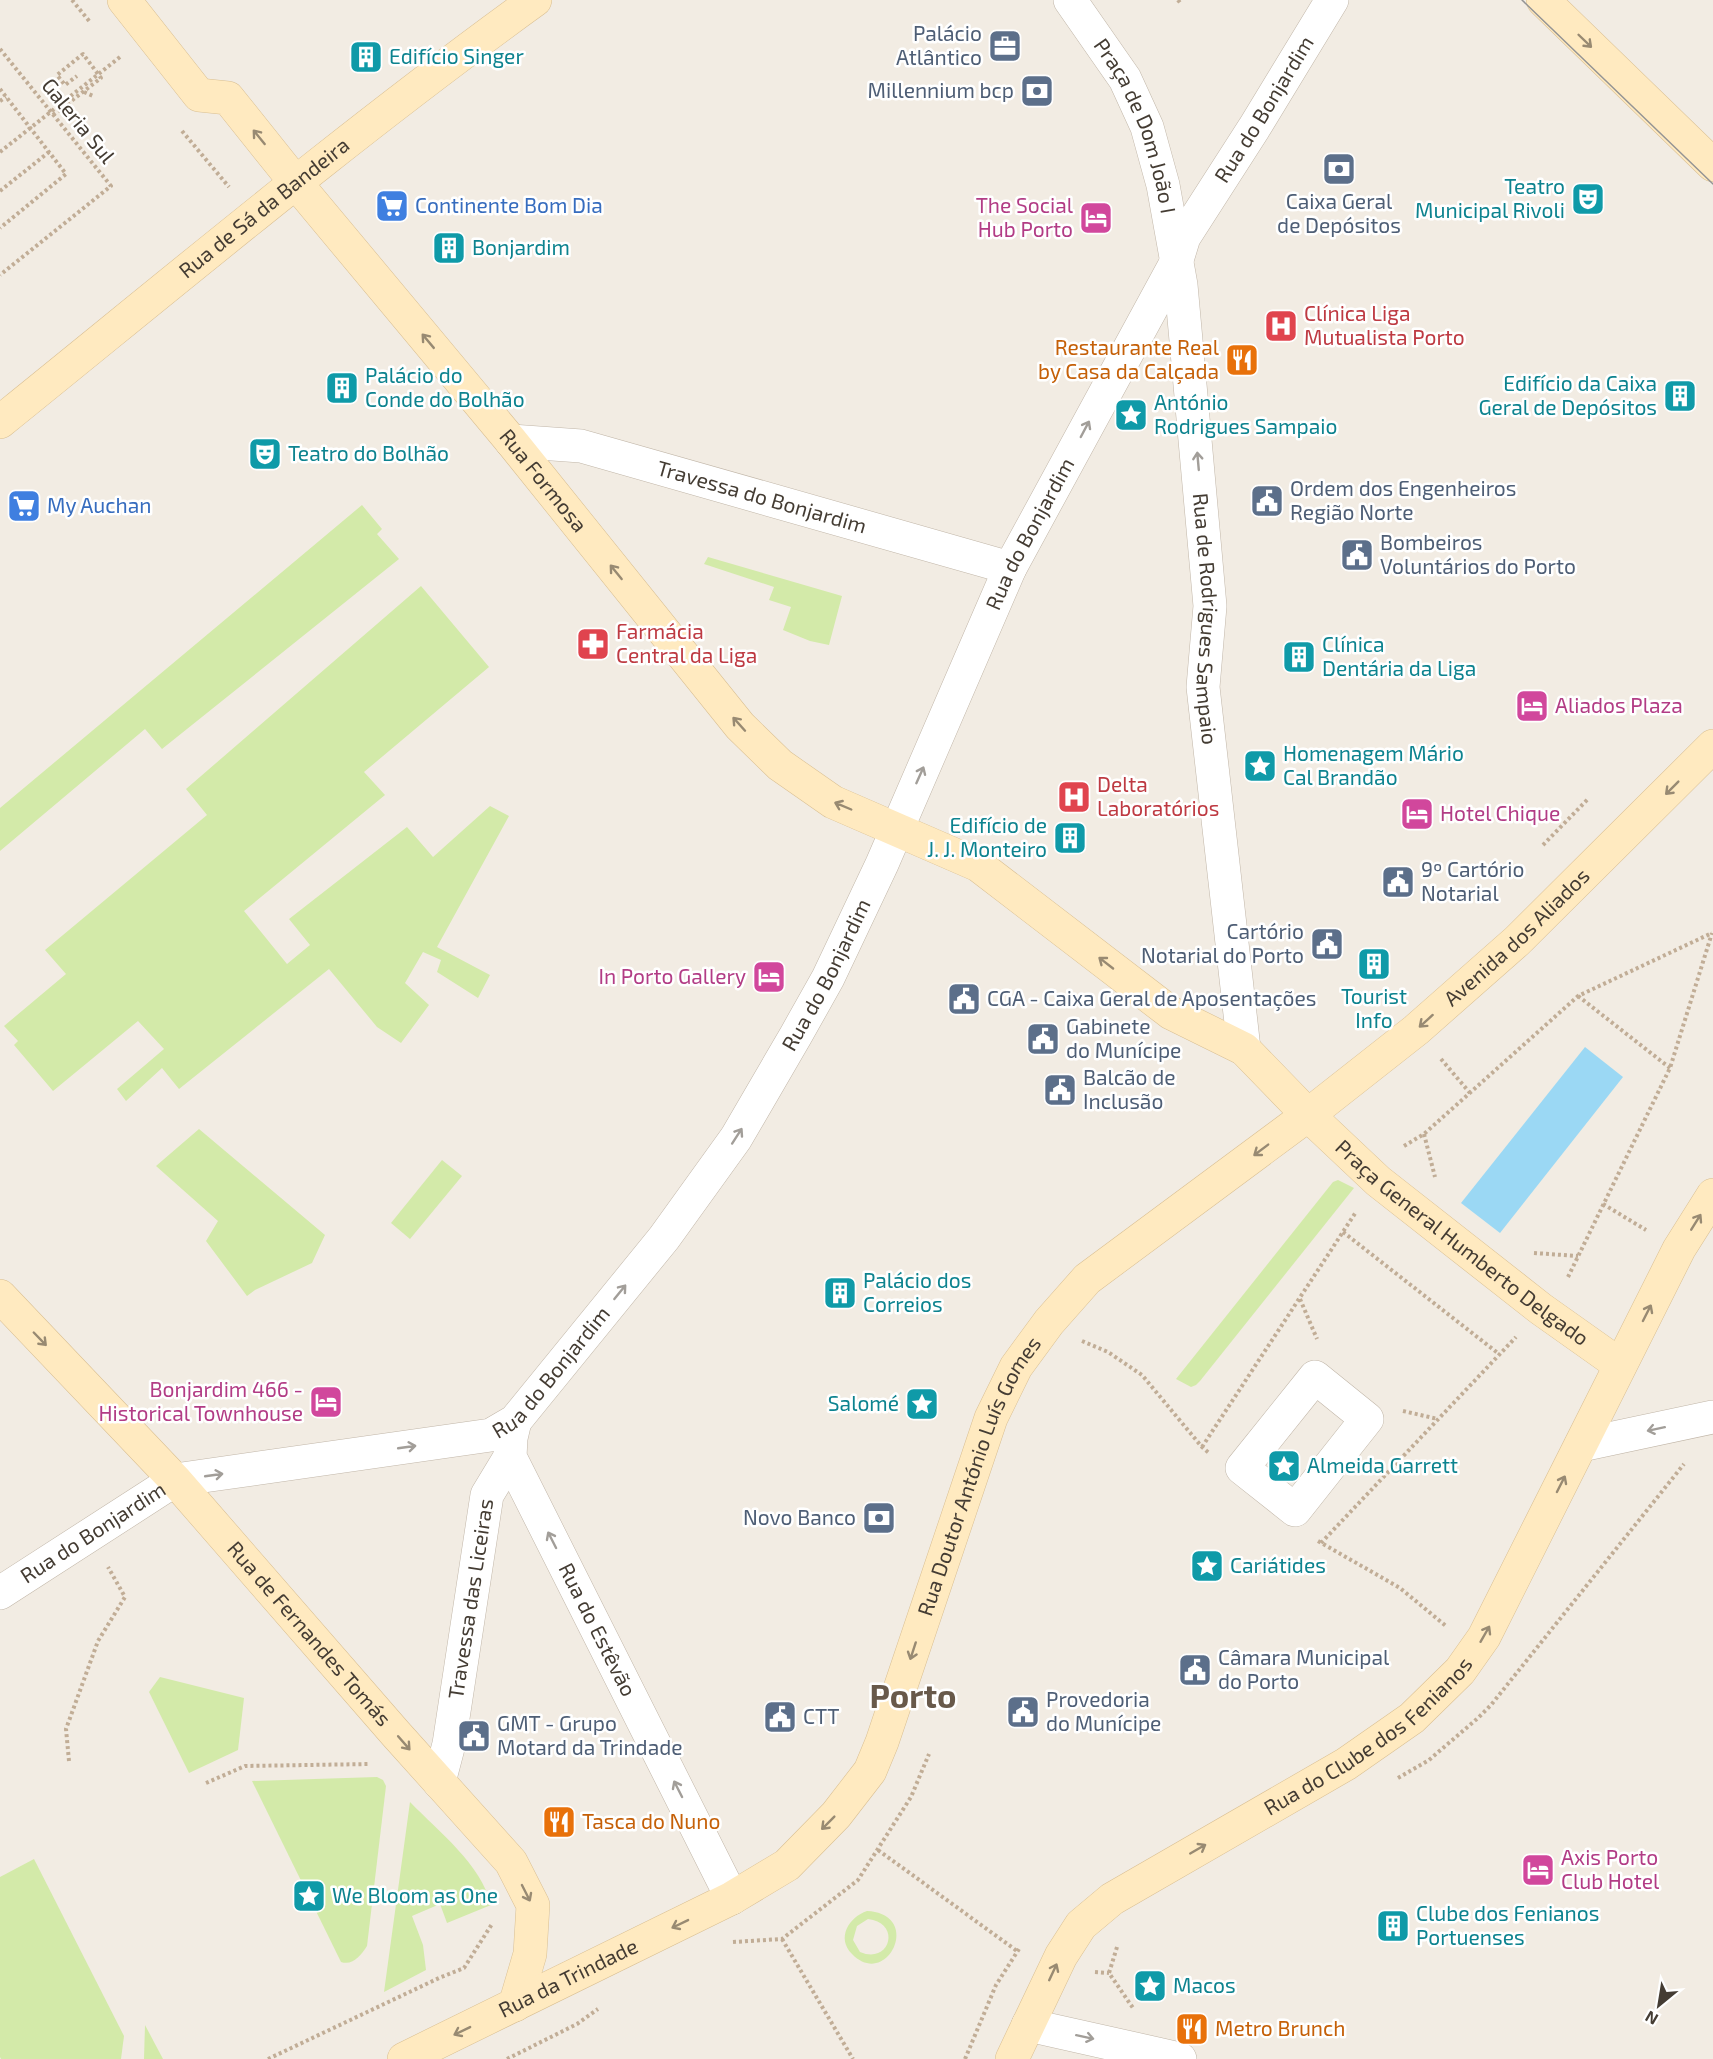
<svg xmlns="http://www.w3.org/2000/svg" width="1713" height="2059" viewBox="0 0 1713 2059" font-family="'Exo 2',sans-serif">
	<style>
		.green { fill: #d3eaa9; fill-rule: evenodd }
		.water { fill: #9bd8f4 }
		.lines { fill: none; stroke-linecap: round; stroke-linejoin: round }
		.street-casing { stroke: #c1b6a8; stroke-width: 34 }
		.secondary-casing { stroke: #d9bf92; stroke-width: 34 }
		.path { stroke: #c1ad96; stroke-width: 4; stroke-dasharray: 3 3; stroke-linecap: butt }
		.street { stroke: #fff; stroke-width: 33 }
		.secondary { stroke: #ffeac0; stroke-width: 33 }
		.tram { stroke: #949494; stroke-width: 1.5 }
		.oneway { stroke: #988a72 }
		.oneway2 { stroke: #a29e99 }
		.labels { text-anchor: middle; stroke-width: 5; stroke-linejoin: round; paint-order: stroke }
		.service-label { font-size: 21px; fill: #4e5e75; stroke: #fff; text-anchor: start }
		.culture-label { font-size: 21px; fill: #0d838f; stroke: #fff; text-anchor: start }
		.street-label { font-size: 21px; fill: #443c33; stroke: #fff }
		.shop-label { font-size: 21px; fill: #366cbe; stroke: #fff; text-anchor: start }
		.hotel-label { font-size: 21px; fill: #b23c85; stroke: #fff; text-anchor: end }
		.health-label { font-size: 21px; fill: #be3a42; stroke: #fff; text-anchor: start }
		.food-label { font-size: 21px; fill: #c56008; stroke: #fff; text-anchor: start }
		.town-label { font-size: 33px; font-weight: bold; fill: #68594a; stroke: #fff }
	</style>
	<rect width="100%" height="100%" fill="#f2ece3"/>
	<g class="green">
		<polygon points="362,505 382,529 377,534 399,559 162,749 145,729 0,851 0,808"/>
		<polygon points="708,557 842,596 829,645 810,641 783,630 791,607 769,600 774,587 704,564"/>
		<polygon points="421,586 489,667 364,772 385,795 244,911 287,964 310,945 289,919 407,827 433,857 490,806 509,816 437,947 490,975 478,998 437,972 441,960 423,952 405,983 429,1005 401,1043 377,1027 329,969 179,1089 162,1068 126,1101 117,1089 164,1049 138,1021 53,1091 14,1045 18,1041 4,1026 66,974 45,950 207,815 186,789"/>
		<polygon points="199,1129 325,1235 312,1263 255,1290 247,1296 206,1241 218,1221 156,1166"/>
		<polygon points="442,1160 462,1176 410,1239 391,1223"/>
		<polygon points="1338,1180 1354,1188 1200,1381 1196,1385 1191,1387 1176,1379 1333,1182"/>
		<polygon points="160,1677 244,1698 238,1750 189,1773 149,1692"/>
		<path d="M377,1777L383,1780L386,1786L367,1946C361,1955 353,1966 341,1962L252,1781Z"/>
		<path d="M410,1802C439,1832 481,1864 491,1905L447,1923L440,1904L412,1916L423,1945L426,1970L384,1992Z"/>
		<polygon points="34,1859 124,2036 121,2059 1,2059 0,2057 0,1877"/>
		<path d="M867,1911C924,1914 887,1990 852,1954C836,1938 849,1917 867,1911ZM868,1919C902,1923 890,1965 860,1952L853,1940L857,1926Z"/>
		<polygon points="145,2025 163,2059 144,2059"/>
	</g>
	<polygon class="water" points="1585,1047 1623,1077 1500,1233 1461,1203"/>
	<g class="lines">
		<g class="street-casing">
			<g id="street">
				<path id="s1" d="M1070,0L1125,79L1147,127L1163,185L1181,285L1210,606L1203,687L1244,1049"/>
				<path id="s2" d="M511,441L581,446L1010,568"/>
				<polygon points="1315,1377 1367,1419 1295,1510 1242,1468"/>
				<path id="s3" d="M515,1421L511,1438L510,1457L732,1898"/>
				<polyline points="1581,1445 1713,1417"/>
				<path id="s4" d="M0,1593L175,1480L491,1435L515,1421L664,1238L736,1138L796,1035L828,978L882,864L1010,568L1176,263L1184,237L1254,128L1332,0"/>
				<path id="s5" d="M439,1782L449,1744L487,1495L510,1457"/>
				<polyline points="1028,2025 1180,2059"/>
			</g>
		</g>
		<g class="secondary-casing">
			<g id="secondary">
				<path id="s6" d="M124,0L199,95L228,98L296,183L511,441L740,726L780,765L833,802L978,865L1171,1013L1244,1049L1308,1115L1378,1181L1541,1309L1620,1365"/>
				<polyline points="1543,0 1713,165"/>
				<path id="s7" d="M0,422C177,279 351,133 535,0"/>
				<path id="s8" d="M0,1296L175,1480L396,1734L511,1862L533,1905L530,1954L515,2005"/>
				<path id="s9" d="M404,2059L732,1898L787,1865L836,1815L870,1771L882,1742L991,1418L1016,1367L1049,1322L1087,1279L1308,1115L1416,1030L1517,941L1713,746"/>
				<path id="s10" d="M1012,2059L1061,1956L1081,1925L1112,1899L1346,1764L1412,1718L1460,1671L1484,1637L1679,1249L1713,1195"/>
			</g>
		</g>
		<g class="path">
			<polyline points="72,0 90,22"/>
			<polyline points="1178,0 1181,4"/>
			<polyline points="0,49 111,186 0,275"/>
			<polyline points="0,89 66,174 0,228"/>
			<polyline points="84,92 93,96"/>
			<polyline points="0,101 6,97"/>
			<polyline points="53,115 101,78 83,54 57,75 65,85 77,76"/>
			<polyline points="182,131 229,187"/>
			<polyline points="0,152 120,57"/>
			<polyline points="0,191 49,152"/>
			<polyline points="1543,845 1588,799"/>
			<polyline points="1578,996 1670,1068"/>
			<polyline points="1441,1059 1470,1093"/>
			<polyline points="1424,1134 1435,1177"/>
			<polyline points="1404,1146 1424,1134 1578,996 1712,933"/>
			<polyline points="1603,1204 1646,1230"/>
			<polyline points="1343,1232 1499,1354"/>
			<polyline points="1534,1253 1578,1256"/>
			<polyline points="1568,1277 1670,1068 1712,933"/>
			<polyline points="1300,1299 1317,1339"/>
			<polyline points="1082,1341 1108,1352 1142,1375 1202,1447 1209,1453"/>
			<polyline points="1403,1411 1438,1419"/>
			<polyline points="1202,1447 1356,1212"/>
			<polyline points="1318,1541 1400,1588 1446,1626"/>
			<polyline points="1321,1543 1516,1337"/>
			<polyline points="69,1761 66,1729 98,1641 125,1597 108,1567"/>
			<polyline points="1398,1778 1429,1760 1478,1718 1491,1705 1684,1464"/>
			<polyline points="206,1783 245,1766 370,1764"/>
			<polyline points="878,1850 1017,1951"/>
			<polyline points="782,1939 853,2059"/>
			<polyline points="733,1942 782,1939 858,1880 911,1797 929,1754"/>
			<polyline points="1117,1947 1109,1973 1133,2008"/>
			<polyline points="1095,1972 1109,1973"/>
			<polyline points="268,2059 439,1978 464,1968 492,1924"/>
			<polyline points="507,2059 577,2024 598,2009"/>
			<polyline points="965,2059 996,1985 1019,1949"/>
		</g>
		<use href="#street" class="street"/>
		<use href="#secondary" class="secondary"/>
		<polyline class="tram" points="1522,0 1713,184"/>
	</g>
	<defs><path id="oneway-shaft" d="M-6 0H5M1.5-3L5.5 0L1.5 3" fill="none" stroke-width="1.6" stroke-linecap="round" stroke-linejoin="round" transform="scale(1.5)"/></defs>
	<g class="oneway">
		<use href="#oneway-shaft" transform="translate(1585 41) rotate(44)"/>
		<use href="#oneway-shaft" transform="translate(259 137) rotate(-129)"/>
		<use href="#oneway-shaft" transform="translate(428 341) rotate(-130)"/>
		<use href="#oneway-shaft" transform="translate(616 572) rotate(-129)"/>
		<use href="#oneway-shaft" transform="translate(739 724) rotate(-132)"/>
		<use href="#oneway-shaft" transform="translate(1672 788) rotate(135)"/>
		<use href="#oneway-shaft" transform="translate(843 806) rotate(-157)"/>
		<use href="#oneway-shaft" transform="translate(1106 963) rotate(-142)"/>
		<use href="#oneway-shaft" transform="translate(1426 1021) rotate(138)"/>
		<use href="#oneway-shaft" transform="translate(1261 1150) rotate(143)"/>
		<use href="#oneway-shaft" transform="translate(1696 1222) rotate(-58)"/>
		<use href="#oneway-shaft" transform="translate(1647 1313) rotate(-63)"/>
		<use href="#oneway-shaft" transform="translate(40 1339) rotate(46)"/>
		<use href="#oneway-shaft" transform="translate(1561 1484) rotate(-63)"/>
		<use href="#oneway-shaft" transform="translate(1485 1634) rotate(-60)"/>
		<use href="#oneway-shaft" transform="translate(913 1651) rotate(108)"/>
		<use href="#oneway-shaft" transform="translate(404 1743) rotate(49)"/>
		<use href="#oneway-shaft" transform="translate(828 1823) rotate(135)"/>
		<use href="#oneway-shaft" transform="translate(1198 1849) rotate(-30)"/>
		<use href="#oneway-shaft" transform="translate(526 1893) rotate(63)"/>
		<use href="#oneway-shaft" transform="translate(680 1924) rotate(154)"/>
		<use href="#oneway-shaft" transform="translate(1053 1972) rotate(-65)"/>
		<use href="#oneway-shaft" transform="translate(462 2031) rotate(154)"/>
	</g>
	<g class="oneway2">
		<use href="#oneway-shaft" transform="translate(1085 429) rotate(-62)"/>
		<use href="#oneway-shaft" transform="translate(1198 461) rotate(-95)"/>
		<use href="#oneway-shaft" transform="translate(920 775) rotate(-66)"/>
		<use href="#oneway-shaft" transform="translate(737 1136) rotate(-57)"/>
		<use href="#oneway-shaft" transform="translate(620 1292) rotate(-51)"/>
		<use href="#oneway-shaft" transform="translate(1656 1429) rotate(168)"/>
		<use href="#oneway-shaft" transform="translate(407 1447) rotate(-8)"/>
		<use href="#oneway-shaft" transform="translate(214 1475) rotate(-8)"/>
		<use href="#oneway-shaft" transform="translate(552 1540) rotate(-117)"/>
		<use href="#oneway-shaft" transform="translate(678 1789) rotate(-117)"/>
		<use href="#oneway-shaft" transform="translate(1085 2037) rotate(12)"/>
	</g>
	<defs>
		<g id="office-square" transform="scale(1.725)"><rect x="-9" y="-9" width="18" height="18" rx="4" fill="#5c6f8a" stroke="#fff"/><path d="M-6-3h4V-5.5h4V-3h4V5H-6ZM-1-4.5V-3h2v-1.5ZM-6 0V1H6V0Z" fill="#fff"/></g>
		<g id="building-square" transform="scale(1.725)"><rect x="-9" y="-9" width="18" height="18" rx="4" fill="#0f9aa8" stroke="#fff"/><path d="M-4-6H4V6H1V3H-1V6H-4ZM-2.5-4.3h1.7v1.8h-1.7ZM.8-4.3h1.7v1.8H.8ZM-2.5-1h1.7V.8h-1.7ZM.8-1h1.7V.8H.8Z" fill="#fff"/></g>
		<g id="bank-square" transform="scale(1.725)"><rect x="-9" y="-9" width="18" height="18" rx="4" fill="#5c6f8a" stroke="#fff"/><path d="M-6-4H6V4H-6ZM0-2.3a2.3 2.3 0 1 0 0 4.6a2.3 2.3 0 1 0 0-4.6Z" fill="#fff"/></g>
		<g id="theatre-square" transform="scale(1.725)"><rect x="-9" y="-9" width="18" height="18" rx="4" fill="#0f9aa8" stroke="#fff"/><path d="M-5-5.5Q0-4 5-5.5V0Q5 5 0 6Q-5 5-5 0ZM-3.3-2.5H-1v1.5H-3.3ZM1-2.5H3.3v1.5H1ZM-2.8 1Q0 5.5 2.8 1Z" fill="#fff"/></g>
		<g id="supermarket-square" transform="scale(1.725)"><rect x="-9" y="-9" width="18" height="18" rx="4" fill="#3f7fe0" stroke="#fff"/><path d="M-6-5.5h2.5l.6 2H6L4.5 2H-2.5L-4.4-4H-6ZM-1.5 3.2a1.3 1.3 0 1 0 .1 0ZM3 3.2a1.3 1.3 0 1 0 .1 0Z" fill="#fff"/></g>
		<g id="hotel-square" transform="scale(1.725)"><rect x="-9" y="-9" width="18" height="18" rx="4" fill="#d1479c" stroke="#fff"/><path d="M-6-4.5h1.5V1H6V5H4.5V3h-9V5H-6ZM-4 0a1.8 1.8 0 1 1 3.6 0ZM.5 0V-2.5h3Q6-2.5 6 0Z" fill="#fff"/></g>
		<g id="hospital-square" transform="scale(1.725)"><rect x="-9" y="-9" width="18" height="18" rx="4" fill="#e0444e" stroke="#fff"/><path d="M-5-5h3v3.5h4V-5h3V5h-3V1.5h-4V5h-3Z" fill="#fff"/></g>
		<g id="restaurant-square" transform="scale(1.725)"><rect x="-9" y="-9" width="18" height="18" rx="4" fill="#e8710a" stroke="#fff"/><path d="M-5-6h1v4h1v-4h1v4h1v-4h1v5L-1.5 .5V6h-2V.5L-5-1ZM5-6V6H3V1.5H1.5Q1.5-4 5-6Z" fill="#fff"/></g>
		<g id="sight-square" transform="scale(1.725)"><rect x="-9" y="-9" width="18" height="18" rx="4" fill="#0f9aa8" stroke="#fff"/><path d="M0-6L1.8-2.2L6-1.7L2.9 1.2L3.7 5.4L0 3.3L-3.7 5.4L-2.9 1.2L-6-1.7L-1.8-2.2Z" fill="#fff"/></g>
		<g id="civic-square" transform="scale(1.725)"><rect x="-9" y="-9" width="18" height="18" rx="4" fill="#5c6f8a" stroke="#fff"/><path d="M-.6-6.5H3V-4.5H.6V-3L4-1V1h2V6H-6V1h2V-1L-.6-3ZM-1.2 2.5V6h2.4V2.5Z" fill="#fff"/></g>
		<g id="pharmacy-square" transform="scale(1.725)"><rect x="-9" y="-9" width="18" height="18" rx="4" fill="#e0444e" stroke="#fff"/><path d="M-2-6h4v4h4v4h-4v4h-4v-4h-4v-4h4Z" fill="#fff"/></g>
	</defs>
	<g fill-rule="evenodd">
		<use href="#office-square" x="1005" y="46"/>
		<use href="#building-square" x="366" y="57"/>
		<use href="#bank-square" x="1037" y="91"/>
		<use href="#bank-square" x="1339" y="169"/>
		<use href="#theatre-square" x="1588" y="199"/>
		<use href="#supermarket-square" x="392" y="206"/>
		<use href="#hotel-square" x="1096" y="218"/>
		<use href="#building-square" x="449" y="248"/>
		<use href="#hospital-square" x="1281" y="326"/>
		<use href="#restaurant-square" x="1242" y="360"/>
		<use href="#building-square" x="342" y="388"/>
		<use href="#building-square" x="1680" y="396"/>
		<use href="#sight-square" x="1131" y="415"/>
		<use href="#theatre-square" x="265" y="454"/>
		<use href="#civic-square" x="1267" y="501"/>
		<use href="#supermarket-square" x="24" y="506"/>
		<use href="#civic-square" x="1357" y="555"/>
		<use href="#pharmacy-square" x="593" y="644"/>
		<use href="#building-square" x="1299" y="657"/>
		<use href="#hotel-square" x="1532" y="706"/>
		<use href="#sight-square" x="1260" y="766"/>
		<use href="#hospital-square" x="1074" y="797"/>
		<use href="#hotel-square" x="1417" y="814"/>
		<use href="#building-square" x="1070" y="838"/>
		<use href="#civic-square" x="1398" y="882"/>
		<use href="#civic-square" x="1327" y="944"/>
		<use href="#building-square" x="1374" y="964"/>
		<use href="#hotel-square" x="769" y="977"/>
		<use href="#civic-square" x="964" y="999"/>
		<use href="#civic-square" x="1043" y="1039"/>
		<use href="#civic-square" x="1060" y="1090"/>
		<use href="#building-square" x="840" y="1293"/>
		<use href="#hotel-square" x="326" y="1402"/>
		<use href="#sight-square" x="922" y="1404"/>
		<use href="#sight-square" x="1284" y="1466"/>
		<use href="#bank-square" x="879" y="1518"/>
		<use href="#sight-square" x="1207" y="1566"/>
		<use href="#civic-square" x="1195" y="1670"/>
		<use href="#civic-square" x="1023" y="1712"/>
		<use href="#civic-square" x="780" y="1717"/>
		<use href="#civic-square" x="474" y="1736"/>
		<use href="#restaurant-square" x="559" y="1822"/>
		<use href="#hotel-square" x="1538" y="1870"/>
		<use href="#sight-square" x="309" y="1896"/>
		<use href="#building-square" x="1393" y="1926"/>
		<use href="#sight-square" x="1150" y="1986"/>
		<use href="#restaurant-square" x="1192" y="2029"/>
	</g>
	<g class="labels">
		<g class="service-label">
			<text x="982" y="41" text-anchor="end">Palácio<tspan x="982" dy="24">Atlântico</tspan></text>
			<text x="1014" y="98" text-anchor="end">Millennium bcp</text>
			<text x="1339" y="209" text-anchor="middle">Caixa Geral<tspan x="1339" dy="24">de Depósitos</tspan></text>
			<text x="1290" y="496">Ordem dos Engenheiros<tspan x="1290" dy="24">Região Norte</tspan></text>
			<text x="1380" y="550">Bombeiros<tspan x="1380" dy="24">Voluntários do Porto</tspan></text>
			<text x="1421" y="877">9º Cartório<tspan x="1421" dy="24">Notarial</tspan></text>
			<text x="1304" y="939" text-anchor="end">Cartório<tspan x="1304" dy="24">Notarial do Porto</tspan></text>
			<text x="987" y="1006">CGA - Caixa Geral de Aposentações</text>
			<text x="1066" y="1034">Gabinete<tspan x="1066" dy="24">do Munícipe</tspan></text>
			<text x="1083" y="1085">Balcão de<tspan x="1083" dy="24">Inclusão</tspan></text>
			<text x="856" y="1525" text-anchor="end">Novo Banco</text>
			<text x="1218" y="1665">Câmara Municipal<tspan x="1218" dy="24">do Porto</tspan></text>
			<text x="1046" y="1707">Provedoria<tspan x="1046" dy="24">do Munícipe</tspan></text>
			<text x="803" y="1724">CTT</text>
			<text x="497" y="1731">GMT - Grupo<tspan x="497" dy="24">Motard da Trindade</tspan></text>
		</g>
		<g class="culture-label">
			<text x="389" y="64">Edifício Singer</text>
			<text x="1565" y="194" text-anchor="end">Teatro<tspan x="1565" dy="24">Municipal Rivoli</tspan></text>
			<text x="472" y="255">Bonjardim</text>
			<text x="365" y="383">Palácio do<tspan x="365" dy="24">Conde do Bolhão</tspan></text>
			<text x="1657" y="391" text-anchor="end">Edifício da Caixa<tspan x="1657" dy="24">Geral de Depósitos</tspan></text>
			<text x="1154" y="410">António<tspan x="1154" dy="24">Rodrigues Sampaio</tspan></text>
			<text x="288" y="461">Teatro do Bolhão</text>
			<text x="1322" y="652">Clínica<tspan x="1322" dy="24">Dentária da Liga</tspan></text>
			<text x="1283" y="761">Homenagem Mário<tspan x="1283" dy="24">Cal Brandão</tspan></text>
			<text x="1047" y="833" text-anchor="end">Edifício de<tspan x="1047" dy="24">J. J. Monteiro</tspan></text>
			<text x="1374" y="1004" text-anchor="middle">Tourist<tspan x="1374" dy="24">Info</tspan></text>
			<text x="863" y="1288">Palácio dos<tspan x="863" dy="24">Correios</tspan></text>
			<text x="899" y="1411" text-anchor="end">Salomé</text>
			<text x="1307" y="1473">Almeida Garrett</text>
			<text x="1230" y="1573">Cariátides</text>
			<text x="332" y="1903">We Bloom as One</text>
			<text x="1416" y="1921">Clube dos Fenianos<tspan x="1416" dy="24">Portuenses</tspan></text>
			<text x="1173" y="1993">Macos</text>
		</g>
		<g class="street-label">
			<text dy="7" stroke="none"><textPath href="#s4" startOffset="2073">Rua do Bonjardim</textPath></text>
			<text transform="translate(78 121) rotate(51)" y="7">Galeria Sul</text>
			<text dy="7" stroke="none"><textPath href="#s1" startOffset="144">Praça de Dom João I</textPath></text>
			<text dy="7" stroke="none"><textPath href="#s7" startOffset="340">Rua de Sá da Bandeira</textPath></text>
			<text dy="7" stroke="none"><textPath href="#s6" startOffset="646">Rua Formosa</textPath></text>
			<text dy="7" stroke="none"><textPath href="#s2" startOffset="258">Travessa do Bonjardim</textPath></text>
			<text dy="7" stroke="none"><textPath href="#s4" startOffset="1587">Rua do Bonjardim</textPath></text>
			<text dy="7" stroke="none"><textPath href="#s1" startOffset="646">Rua de Rodrigues Sampaio</textPath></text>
			<text dy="7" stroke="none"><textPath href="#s9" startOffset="1648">Avenida dos Aliados</textPath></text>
			<text dy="7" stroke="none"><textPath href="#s4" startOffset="1101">Rua do Bonjardim</textPath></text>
			<text dy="7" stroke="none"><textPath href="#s6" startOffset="1856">Praça General Humberto Delgado</textPath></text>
			<text dy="7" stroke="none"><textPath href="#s4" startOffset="615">Rua do Bonjardim</textPath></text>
			<text dy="7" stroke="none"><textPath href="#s9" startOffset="870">Rua Doutor António Luís Gomes</textPath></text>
			<text dy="7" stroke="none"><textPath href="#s4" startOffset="111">Rua do Bonjardim</textPath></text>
			<text dy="7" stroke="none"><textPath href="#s5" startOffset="186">Travessa das Liceiras</textPath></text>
			<text dy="7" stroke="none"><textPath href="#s3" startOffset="230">Rua do Estêvão</textPath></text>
			<text dy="7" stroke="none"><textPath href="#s8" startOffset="458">Rua de Fernandes Tomás</textPath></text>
			<text dy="7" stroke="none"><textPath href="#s10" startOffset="496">Rua do Clube dos Fenianos</textPath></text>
			<text dy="7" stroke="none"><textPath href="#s9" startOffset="183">Rua da Trindade</textPath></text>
		</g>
		<g class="shop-label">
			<text x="415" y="213">Continente Bom Dia</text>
			<text x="47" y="513">My Auchan</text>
		</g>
		<g class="hotel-label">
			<text x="1073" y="213">The Social<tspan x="1073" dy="24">Hub Porto</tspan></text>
			<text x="1555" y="713" text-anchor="start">Aliados Plaza</text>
			<text x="1440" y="821" text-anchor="start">Hotel Chique</text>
			<text x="746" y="984">In Porto Gallery</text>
			<text x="303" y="1397">Bonjardim 466 -<tspan x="303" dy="24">Historical Townhouse</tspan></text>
			<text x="1561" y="1865" text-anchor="start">Axis Porto<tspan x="1561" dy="24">Club Hotel</tspan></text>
		</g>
		<g class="health-label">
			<text x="1304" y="321">Clínica Liga<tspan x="1304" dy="24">Mutualista Porto</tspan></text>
			<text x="616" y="639">Farmácia<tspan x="616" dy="24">Central da Liga</tspan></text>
			<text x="1097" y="792">Delta<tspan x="1097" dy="24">Laboratórios</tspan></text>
		</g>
		<g class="food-label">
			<text x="1219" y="355" text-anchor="end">Restaurante Real<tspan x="1219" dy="24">by Casa da Calçada</tspan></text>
			<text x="582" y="1829">Tasca do Nuno</text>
			<text x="1215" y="2036">Metro Brunch</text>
		</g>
		<g class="town-label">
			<text x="913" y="1708">Porto</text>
		</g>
	</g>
	<g transform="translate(1659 2005) rotate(210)" stroke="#ffffff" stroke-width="4.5" paint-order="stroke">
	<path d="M0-4.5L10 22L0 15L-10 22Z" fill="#443c33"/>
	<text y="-9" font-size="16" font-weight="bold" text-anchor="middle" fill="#443c33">N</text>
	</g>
</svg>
